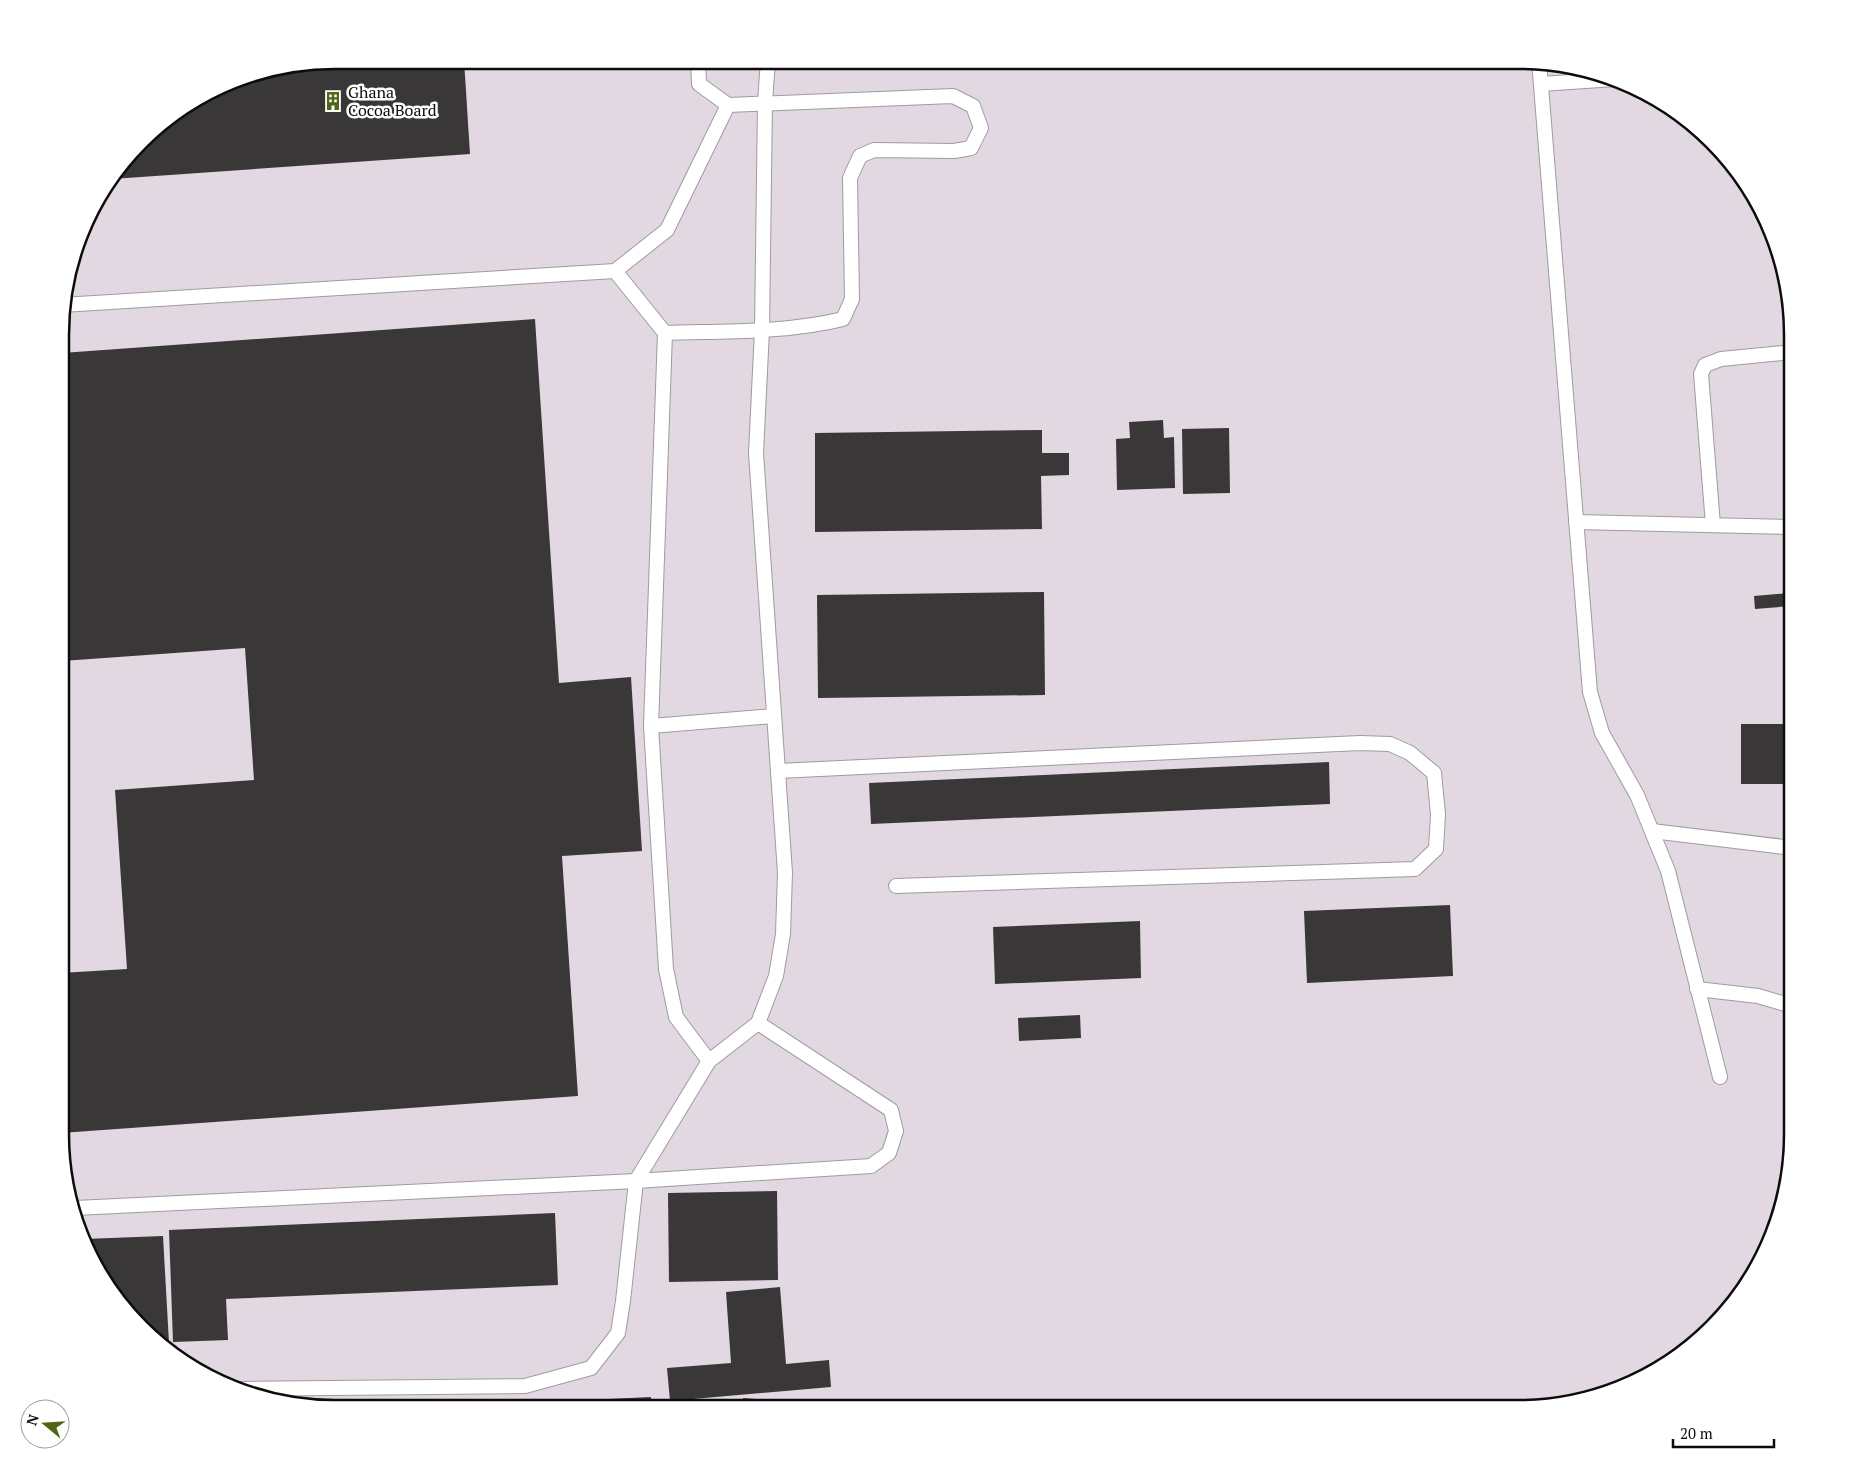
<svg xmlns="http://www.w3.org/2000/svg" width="1853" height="1469" viewBox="0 0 1853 1469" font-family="'PT Serif',serif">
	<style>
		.built { fill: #e1d8e1 }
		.building { fill: #3a3738 }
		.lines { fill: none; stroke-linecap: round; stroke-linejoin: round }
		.lane-casing { stroke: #9e9c9f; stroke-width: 16 }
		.lane { stroke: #fff; stroke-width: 14 }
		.labels { text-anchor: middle; stroke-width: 5; stroke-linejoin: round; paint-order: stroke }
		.poi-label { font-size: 16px; fill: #0d0c0d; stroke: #fff; text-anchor: start }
		.rim { fill: none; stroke: #0d0c0d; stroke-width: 2.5 }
	</style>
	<rect width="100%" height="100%" fill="#e9e6e9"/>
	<polygon class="built" points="335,60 1536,61 1623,81 1700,128 1765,214 1784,264 1793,335 1792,1152 1772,1239 1725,1316 1671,1362 1623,1388 1518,1409 317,1408 230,1388 153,1341 89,1256 61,1152 62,299 97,198 154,128 246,75"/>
	<g class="building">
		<polygon points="335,60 464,60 470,154 112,179 154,128 246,75"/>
		<polygon points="535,319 559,683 631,677 642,851 562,856 578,1096 61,1133 61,973 127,969 115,790 254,780 245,648 62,661 62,353"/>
		<polygon points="1163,420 1164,438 1174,437 1175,488 1117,490 1116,439 1130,438 1129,422"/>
		<polygon points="1229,428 1230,493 1183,494 1182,429"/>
		<polygon points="1042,430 1042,453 1069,453 1069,475 1041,476 1042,529 815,532 815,433"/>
		<polygon points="1044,592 1045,695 818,698 817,595"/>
		<polygon points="1789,593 1791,606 1755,609 1754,596"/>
		<rect x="1741" y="724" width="52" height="60"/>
		<polygon points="1329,762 1330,804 871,824 869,783"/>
		<polygon points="1450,905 1453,976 1307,983 1304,911"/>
		<polygon points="1140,921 1141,978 995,984 993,927"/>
		<polygon points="1080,1015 1081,1038 1019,1041 1018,1018"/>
		<polygon points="777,1191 778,1280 669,1282 668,1193"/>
		<polygon points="555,1213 558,1285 226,1299 228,1340 173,1342 169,1230"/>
		<polygon points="163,1236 169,1343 158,1343 153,1341 88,1256 84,1239"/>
		<polygon points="780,1287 786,1364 829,1360 831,1387 670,1401 667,1368 731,1363 726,1292"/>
		<polygon points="651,1397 651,1409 483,1409 483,1405"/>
		<polygon points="743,1398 767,1400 767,1409 742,1409"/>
		<polygon points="444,1404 444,1408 392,1408 392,1407"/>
	</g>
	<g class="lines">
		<g class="lane-casing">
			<g id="lane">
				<polyline points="698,60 699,84 728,105 667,230 615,271 665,333 651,726 666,969 676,1017 709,1061"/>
				<polyline points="1539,61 1590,692 1602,733 1637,795 1668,871 1720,1077"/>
				<polyline points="1541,84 1615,79"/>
				<polyline points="62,305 615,271"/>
				<path d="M665,333C724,331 786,333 843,319L852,299L850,178L860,156L874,150L954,151L971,148L981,128L973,106L953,96L728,105"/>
				<polyline points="1576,522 1793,527"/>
				<polyline points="1713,525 1701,374 1705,365 1721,359 1793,352"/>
				<polyline points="651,726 774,716"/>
				<polyline points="778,771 1360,743 1390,744 1410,753 1434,773 1438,814 1436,849 1415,869 896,886"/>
				<polyline points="1652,831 1793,848"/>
				<polyline points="1697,989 1758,996 1792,1006"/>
				<polyline points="75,1208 636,1181 871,1166 889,1153 896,1131 891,1110 758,1023"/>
				<polyline points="234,1389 525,1386 591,1368 618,1333 623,1301 636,1181 709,1061 758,1023 776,976 783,934 785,873 756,453 762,330 765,102 768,60"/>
			</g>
		</g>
		<use href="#lane" class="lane"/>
	</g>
	<defs>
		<g id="building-bare" transform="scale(1.5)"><path d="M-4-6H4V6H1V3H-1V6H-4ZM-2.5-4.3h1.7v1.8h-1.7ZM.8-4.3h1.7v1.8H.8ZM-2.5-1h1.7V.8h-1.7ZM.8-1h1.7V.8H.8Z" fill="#506614" stroke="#fff" stroke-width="2.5" paint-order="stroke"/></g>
	</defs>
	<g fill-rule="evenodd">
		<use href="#building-bare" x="333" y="101"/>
	</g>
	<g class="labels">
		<g class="poi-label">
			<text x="348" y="98">Ghana<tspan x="348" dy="18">Cocoa Board</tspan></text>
		</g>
	</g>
	<path d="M0 0H1853V1469H0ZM335 69H1518A266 266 0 0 1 1784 335V1134A266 266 0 0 1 1518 1400H335A266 266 0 0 1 69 1134V335A266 266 0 0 1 335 69Z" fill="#fff" fill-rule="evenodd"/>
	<path class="rim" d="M335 69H1518A266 266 0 0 1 1784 335V1134A266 266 0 0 1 1518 1400H335A266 266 0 0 1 69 1134V335A266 266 0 0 1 335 69Z"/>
	<g transform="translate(45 1424) rotate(288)"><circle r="24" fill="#ffffff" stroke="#9e9e9e"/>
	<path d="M0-4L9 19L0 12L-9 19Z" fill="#506614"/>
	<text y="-8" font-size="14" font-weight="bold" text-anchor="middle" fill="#0d0c0d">N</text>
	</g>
	<path d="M1673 1439v8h101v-8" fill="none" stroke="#0d0c0d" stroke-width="2.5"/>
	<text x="1680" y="1439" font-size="15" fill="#0d0c0d" stroke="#ffffff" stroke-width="4" paint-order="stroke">20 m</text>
</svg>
